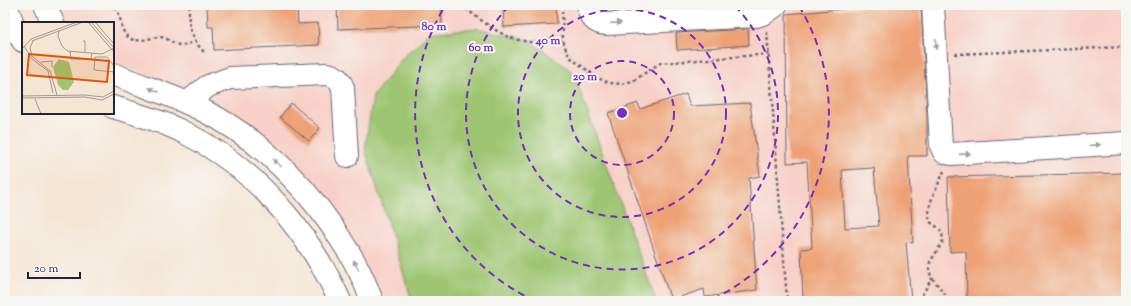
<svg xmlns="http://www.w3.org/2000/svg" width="1131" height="306" viewBox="0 0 1131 306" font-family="'Sorts Mill Goudy',serif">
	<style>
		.built { fill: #f7d1c7 }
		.green { fill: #9ec672; stroke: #607456 }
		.building { fill: #eea174; fill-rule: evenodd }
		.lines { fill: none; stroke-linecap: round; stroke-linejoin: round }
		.minor-casing { stroke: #6c6771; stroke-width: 24 }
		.path { stroke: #6c6771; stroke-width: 2.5; stroke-dasharray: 3 3; stroke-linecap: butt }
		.minor { stroke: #fff; stroke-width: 22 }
		.oneway { fill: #9c9ca7 }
		.ring { fill: none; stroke: #7b2cbf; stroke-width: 2; stroke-dasharray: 7 5 }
		.inset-road { fill: none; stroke: #a19897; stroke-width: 1 }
		.view { fill: #de560e; fill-opacity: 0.15; stroke: #de560e; stroke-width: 2 }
		.inset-edge { fill: none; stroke: #22223b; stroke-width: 2 }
		.centre { fill: #7b2cbf; stroke: #f6f6f2; stroke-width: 2 }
		.ring-label { font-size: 12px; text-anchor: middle; font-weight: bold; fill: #7b2cbf; stroke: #f6f6f2; stroke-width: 4; stroke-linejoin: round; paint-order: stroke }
	</style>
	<rect width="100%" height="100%" fill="#f6f6f2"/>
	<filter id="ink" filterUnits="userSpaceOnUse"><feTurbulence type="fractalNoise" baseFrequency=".025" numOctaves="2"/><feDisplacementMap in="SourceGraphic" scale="8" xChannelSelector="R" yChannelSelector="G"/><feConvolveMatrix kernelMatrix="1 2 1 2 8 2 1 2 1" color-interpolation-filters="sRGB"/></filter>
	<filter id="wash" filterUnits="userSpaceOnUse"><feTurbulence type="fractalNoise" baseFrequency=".012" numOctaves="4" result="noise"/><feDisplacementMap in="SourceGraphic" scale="16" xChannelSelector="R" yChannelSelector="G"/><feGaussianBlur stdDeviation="0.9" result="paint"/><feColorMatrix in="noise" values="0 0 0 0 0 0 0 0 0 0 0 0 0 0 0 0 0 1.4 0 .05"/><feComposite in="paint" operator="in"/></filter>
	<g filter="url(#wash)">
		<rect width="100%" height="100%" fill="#f5e6d4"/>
		<polygon class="built" points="57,5 1126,5 1126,301 379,301 322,197 268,138 209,102 152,76 113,63 113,23 65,23 62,20"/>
		<polygon class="green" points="476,28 529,40 573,72 656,301 412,301 365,149 373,96 405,55 430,33"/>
		<g id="blocks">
			<g class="building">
				<polygon points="212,5 297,5 298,24 318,23 319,45 214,50 213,27 208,27 207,7 212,7"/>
				<polygon points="337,5 441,5 442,25 338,29"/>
				<polygon points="503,5 556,5 557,24 504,27"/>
				<path d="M886,5H921L927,114V156H908L913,243L906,242L911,301H803L801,249L812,248L807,162L787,163L786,14ZM874,168L879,226L845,228L842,170Z"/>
				<polygon points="748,29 749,45 677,50 676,33"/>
				<polygon points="686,94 690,106 750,103 760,176 749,178 757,290 705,297 704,289 671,300 608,113 638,103 640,109"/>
				<polygon points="291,103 320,128 309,141 280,117"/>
				<polygon points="1126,173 1126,301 967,301 966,251 950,252 948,177"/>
			</g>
		</g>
	</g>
	<g filter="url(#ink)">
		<use href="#blocks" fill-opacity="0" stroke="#6c6771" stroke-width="1"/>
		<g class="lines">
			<g class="minor-casing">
				<g id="minor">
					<polyline points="6,5 15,29 23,41"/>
					<polyline points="45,5 53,23"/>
					<path d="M588,5C589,17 595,24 607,24L756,16L765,13L776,5"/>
					<polyline points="933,5 941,146 944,152 951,154 1126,143"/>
					<path d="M113,74C142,86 172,95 200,109C263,139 315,195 350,254C359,269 366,285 372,301"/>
					<path d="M187,103L199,93L208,86L230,78L326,74C335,75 340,79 343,88L347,156"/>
					<path d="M113,107C122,110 131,112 139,115C156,120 172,126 187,134C256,169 308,231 340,301"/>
				</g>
			</g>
			<g class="path">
				<path d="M109,5C125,12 117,26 127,36C136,45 149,37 160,37C168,37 173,45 180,45C185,46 190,43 195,41"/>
				<path d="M190,5C186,24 192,41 206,54"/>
				<path d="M461,5C484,22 505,42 535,42C544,42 554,41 563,40"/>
				<polyline points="562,5 563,40 565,47 568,54 573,60 598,78 609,83 621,84 633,81 660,63 769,54"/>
				<polyline points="767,32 787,301"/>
				<polyline points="955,54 1126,47"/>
				<path d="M944,171C938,186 925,206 930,222C940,229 944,230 942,243L930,262L929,271L932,278L945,294L946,301"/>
				<polyline points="921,301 922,295 932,278"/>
			</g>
			<use href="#minor" class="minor"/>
		</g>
		<defs><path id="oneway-solid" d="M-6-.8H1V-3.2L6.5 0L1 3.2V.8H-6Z"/></defs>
		<g class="oneway">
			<use href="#oneway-solid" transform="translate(616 23) rotate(-3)"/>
			<use href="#oneway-solid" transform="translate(936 44) rotate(87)"/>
			<use href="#oneway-solid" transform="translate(154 90) rotate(-158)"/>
			<use href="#oneway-solid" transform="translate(1095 145) rotate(-5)"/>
			<use href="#oneway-solid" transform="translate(965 154) rotate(-4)"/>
			<use href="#oneway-solid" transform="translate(277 163) rotate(-138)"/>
			<use href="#oneway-solid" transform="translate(356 265) rotate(-118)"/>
		</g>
	</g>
	<g class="ring">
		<circle cx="622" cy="113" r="52"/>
		<circle cx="622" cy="113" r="104"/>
		<path d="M735 6A156 156 0 1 1 509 6"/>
		<path d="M535 301A207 207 0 0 1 445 6M799 6A207 207 0 0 1 709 301"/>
	</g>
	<g transform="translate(22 22)">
		<rect width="92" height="92" fill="#f5e6d4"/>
		<path d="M37,37L47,40L52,60L46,68H41L36,63L31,45Z" fill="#9ec672"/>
		<path class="inset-road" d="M66,0L92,30M69,0L92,26M73,0L92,22M37,9L36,14L40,24L45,29L80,32L92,26M10,19L61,0M11,19L8,26L10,34L28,49L35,73M61,19H63V31M2,24L10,37L26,49L31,71M0,27L9,17L55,0M48,29L49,37H69L70,31M19,40L30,39V45M92,44L85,35H73L72,48L92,50M0,74L63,73L81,75L92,69M0,76L63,75L80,78L92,72M13,77L19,92"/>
		<path class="view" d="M7,32L87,39L85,60L5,53Z"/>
		<rect width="92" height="92" class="inset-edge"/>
	</g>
	<circle cx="622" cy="113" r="6" class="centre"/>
	<g class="ring-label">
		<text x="434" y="30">80 m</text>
		<text x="548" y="44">40 m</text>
		<text x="481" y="51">60 m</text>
		<text x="585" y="80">20 m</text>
	</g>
	<rect width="1131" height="306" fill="none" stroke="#f6f6f2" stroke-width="20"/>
	<path d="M28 272v6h52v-6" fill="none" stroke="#22223b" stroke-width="2"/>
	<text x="34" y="272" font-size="12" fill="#22223b" stroke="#f6f6f2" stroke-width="3" paint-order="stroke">20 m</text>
</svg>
